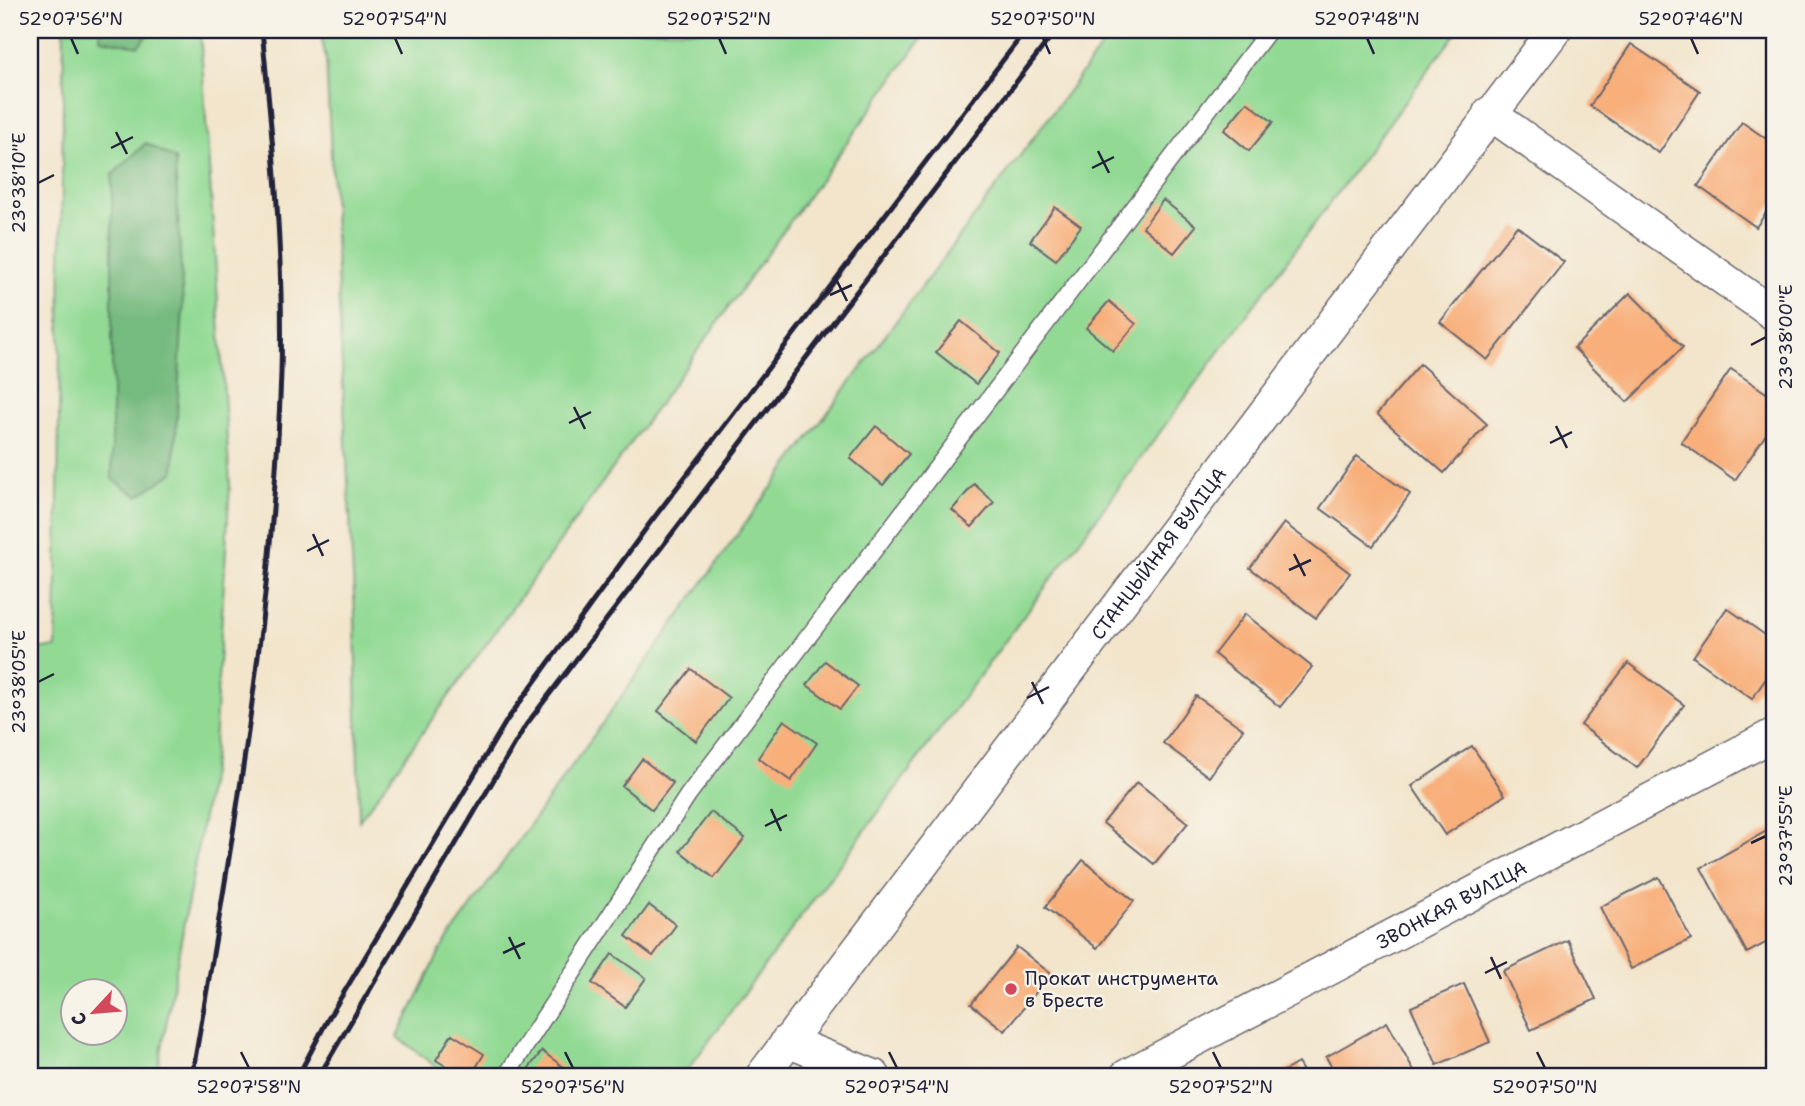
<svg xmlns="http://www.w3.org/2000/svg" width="1805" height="1106" viewBox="0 0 1805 1106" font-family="'Shantell Sans',sans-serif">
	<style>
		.green { fill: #92da94; stroke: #5a7e68; stroke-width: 2; fill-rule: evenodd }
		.forest { fill: #75ba7e; stroke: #4c6e5c; stroke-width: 2 }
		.building { fill: #f8af7a }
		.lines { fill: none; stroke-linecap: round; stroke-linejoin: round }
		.service-casing { stroke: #6b666e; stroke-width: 19 }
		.minor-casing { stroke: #6b666e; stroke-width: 35 }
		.service { stroke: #fff; stroke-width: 16 }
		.minor { stroke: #fff; stroke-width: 32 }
		.rail { stroke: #22223b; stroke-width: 5 }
		.ticks { fill: none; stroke: #22223b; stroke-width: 2.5 }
		.poi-dot { fill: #d1495b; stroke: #f7f3e8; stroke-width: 2.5 }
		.labels { text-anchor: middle; stroke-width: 5; stroke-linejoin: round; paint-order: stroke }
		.street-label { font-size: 19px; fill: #22223b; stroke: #f7f3e8 }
		.poi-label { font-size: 19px; fill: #22223b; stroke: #f7f3e8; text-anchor: start }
		.neatline { fill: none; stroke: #22223b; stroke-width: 2.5 }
		.ticks-label { font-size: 18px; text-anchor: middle; fill: #22223b }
	</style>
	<rect width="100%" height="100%" fill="#f7f3e8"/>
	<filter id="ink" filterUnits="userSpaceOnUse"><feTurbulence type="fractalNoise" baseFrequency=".0143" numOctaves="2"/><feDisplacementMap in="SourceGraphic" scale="14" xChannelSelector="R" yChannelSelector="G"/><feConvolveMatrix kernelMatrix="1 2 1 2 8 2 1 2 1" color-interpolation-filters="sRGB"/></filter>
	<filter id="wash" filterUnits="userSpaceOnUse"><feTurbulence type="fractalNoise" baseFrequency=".00686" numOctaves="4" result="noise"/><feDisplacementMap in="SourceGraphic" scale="28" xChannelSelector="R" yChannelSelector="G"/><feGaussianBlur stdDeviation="1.57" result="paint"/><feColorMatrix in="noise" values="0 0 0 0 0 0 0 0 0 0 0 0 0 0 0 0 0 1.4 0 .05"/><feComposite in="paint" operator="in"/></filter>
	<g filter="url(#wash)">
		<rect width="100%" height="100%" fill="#f2e5cc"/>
		<g class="green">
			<path d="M64,30H200L230,484L213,761L157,1076H30V885L36,648H56ZM74,990H116V1032H74Z"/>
			<polygon points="320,30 928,30 359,821 355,615 326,59"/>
			<polygon points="1114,30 1458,30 683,1076 447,1076 398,1037 441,949 757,507"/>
		</g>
		<g class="forest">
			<polygon points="100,30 152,30 138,46 100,39"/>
			<polygon points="146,143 175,159 183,306 174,472 138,496 112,479 112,175"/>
		</g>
		<g id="blocks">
			<g class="building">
				<polygon points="1631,44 1700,91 1659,153 1590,106"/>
				<polygon points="1247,102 1273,122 1249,151 1224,130"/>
				<polygon points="1742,122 1775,145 1775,200 1756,227 1698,186"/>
				<polygon points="1163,200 1196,226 1174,253 1143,227"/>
				<polygon points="1055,207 1081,226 1056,260 1030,241"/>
				<polygon points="1517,226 1564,262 1487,360 1440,322"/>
				<polygon points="1630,293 1683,347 1627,402 1574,348"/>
				<polygon points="1109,301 1136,324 1113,351 1086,328"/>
				<polygon points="961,321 1000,353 976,384 936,352"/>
				<polygon points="1420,364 1487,424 1444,473 1377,414"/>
				<polygon points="1731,369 1775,399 1775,421 1735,480 1681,442"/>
				<polygon points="876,426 909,454 883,485 850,458"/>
				<polygon points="1357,456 1410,494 1373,546 1320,508"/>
				<polygon points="974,484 994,502 972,527 952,510"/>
				<polygon points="1284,523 1350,573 1316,618 1250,568"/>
				<polygon points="1727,608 1775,642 1775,665 1752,699 1693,657"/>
				<polygon points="1245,614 1312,667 1280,707 1214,654"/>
				<polygon points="825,661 858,686 840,709 807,685"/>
				<polygon points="1628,663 1684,705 1637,768 1581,725"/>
				<polygon points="691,669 729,698 696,741 658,711"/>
				<polygon points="1196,696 1243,729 1209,777 1163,743"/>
				<polygon points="784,720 817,743 791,781 758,758"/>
				<polygon points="1472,746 1505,795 1445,835 1412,786"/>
				<polygon points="642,759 673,783 652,810 622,786"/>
				<polygon points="1137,782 1188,823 1154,864 1103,823"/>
				<polygon points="711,812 745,838 714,878 680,851"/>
				<polygon points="1772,828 1775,834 1775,938 1747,953 1701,868"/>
				<polygon points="1083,860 1134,901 1097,948 1045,907"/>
				<polygon points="1659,877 1691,939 1631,969 1600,907"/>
				<polygon points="649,905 676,925 653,956 626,936"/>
				<polygon points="1568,940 1596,999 1531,1030 1503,971"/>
				<polygon points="1017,947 1051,974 1005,1031 971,1004"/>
				<polygon points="612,954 646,978 625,1007 592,983"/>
				<polygon points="1464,984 1490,1042 1437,1065 1411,1007"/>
				<polygon points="1387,1022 1417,1076 1337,1076 1326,1057"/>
				<polygon points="452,1034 484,1054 471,1076 462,1076 436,1060"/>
				<polygon points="542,1051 575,1076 523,1076"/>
				<polygon points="1298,1063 1306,1076 1276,1076"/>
			</g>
		</g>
	</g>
	<g filter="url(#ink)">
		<use href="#blocks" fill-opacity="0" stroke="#6b666e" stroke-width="2"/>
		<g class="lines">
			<g class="service-casing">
				<polyline id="service" points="506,1076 688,795 1269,30"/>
			</g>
			<g class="minor-casing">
				<g id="minor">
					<polyline points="1489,113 1775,315"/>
					<polyline points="787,1041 874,1076"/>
					<path id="s1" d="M762,1076L1555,30"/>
					<path id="s2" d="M1126,1076L1775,734"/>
				</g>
			</g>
			<use href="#service" class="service"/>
			<use href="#minor" class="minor"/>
			<g class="rail">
				<path d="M192,1076C233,843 273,610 281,373C284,259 273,143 262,30"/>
				<polyline points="298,1076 328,1019 507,720 650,523 1026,30"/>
				<polyline points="319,1076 526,725 1056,30"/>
			</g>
		</g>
	</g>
	<path class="ticks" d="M71,38L78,54M395,38L402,54M719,38L726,54M1043,38L1050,54M1367,38L1374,54M1691,38L1698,54M116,132L127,154M111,148L133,137M1098,151L1109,173M1092,168L1114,157M38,183L54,175M836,279L847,301M830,295L852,285M1751,345L1766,337M574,407L585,429M569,423L591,412M1556,426L1567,448M1550,443L1572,432M313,534L323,556M307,551L329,540M1294,554L1305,576M1289,570L1311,560M38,682L54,674M1032,682L1043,704M1027,698L1049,687M771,809L781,831M765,826L787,815M1751,843L1766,836M509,937L520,959M503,953L525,943M1491,957L1501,979M1485,973L1507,962M241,1052L249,1068M565,1052L573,1068M889,1052L897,1068M1213,1052L1221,1068M1537,1052L1545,1068"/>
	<circle class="poi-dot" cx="1011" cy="989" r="7"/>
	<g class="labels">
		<g class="street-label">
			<text dy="7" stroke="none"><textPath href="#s1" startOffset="656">СТАНЦЫЙНАЯ ВУЛІЦА</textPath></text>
			<text dy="7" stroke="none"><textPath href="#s2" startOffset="368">ЗВОНКАЯ ВУЛІЦА</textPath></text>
		</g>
		<g class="poi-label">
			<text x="1025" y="985">Прокат инструмента<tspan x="1025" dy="22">в Бресте</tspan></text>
		</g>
	</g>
	<rect width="1805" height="1106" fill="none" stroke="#f7f3e8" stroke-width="77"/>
	<g transform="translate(94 1012) rotate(244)"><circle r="33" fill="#f7f3e8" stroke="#a29fa3" stroke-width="2"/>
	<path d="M0-5L12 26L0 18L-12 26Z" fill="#d1495b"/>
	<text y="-10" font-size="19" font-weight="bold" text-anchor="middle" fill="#22223b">С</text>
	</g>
	<rect x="38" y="38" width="1728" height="1030" class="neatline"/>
	<g class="ticks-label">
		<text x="71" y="25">52°07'56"N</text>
		<text x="395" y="25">52°07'54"N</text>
		<text x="719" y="25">52°07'52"N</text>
		<text x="1043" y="25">52°07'50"N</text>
		<text x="1367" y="25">52°07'48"N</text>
		<text x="1691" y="25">52°07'46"N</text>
		<text transform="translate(19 183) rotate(-90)" y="6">23°38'10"E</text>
		<text transform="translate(1786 337) rotate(-90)" y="6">23°38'00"E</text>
		<text transform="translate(19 682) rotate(-90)" y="6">23°38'05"E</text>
		<text transform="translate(1786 836) rotate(-90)" y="6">23°37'55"E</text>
		<text x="249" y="1093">52°07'58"N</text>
		<text x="573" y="1093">52°07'56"N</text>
		<text x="897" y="1093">52°07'54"N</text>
		<text x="1221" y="1093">52°07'52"N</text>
		<text x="1545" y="1093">52°07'50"N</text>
	</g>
</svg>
